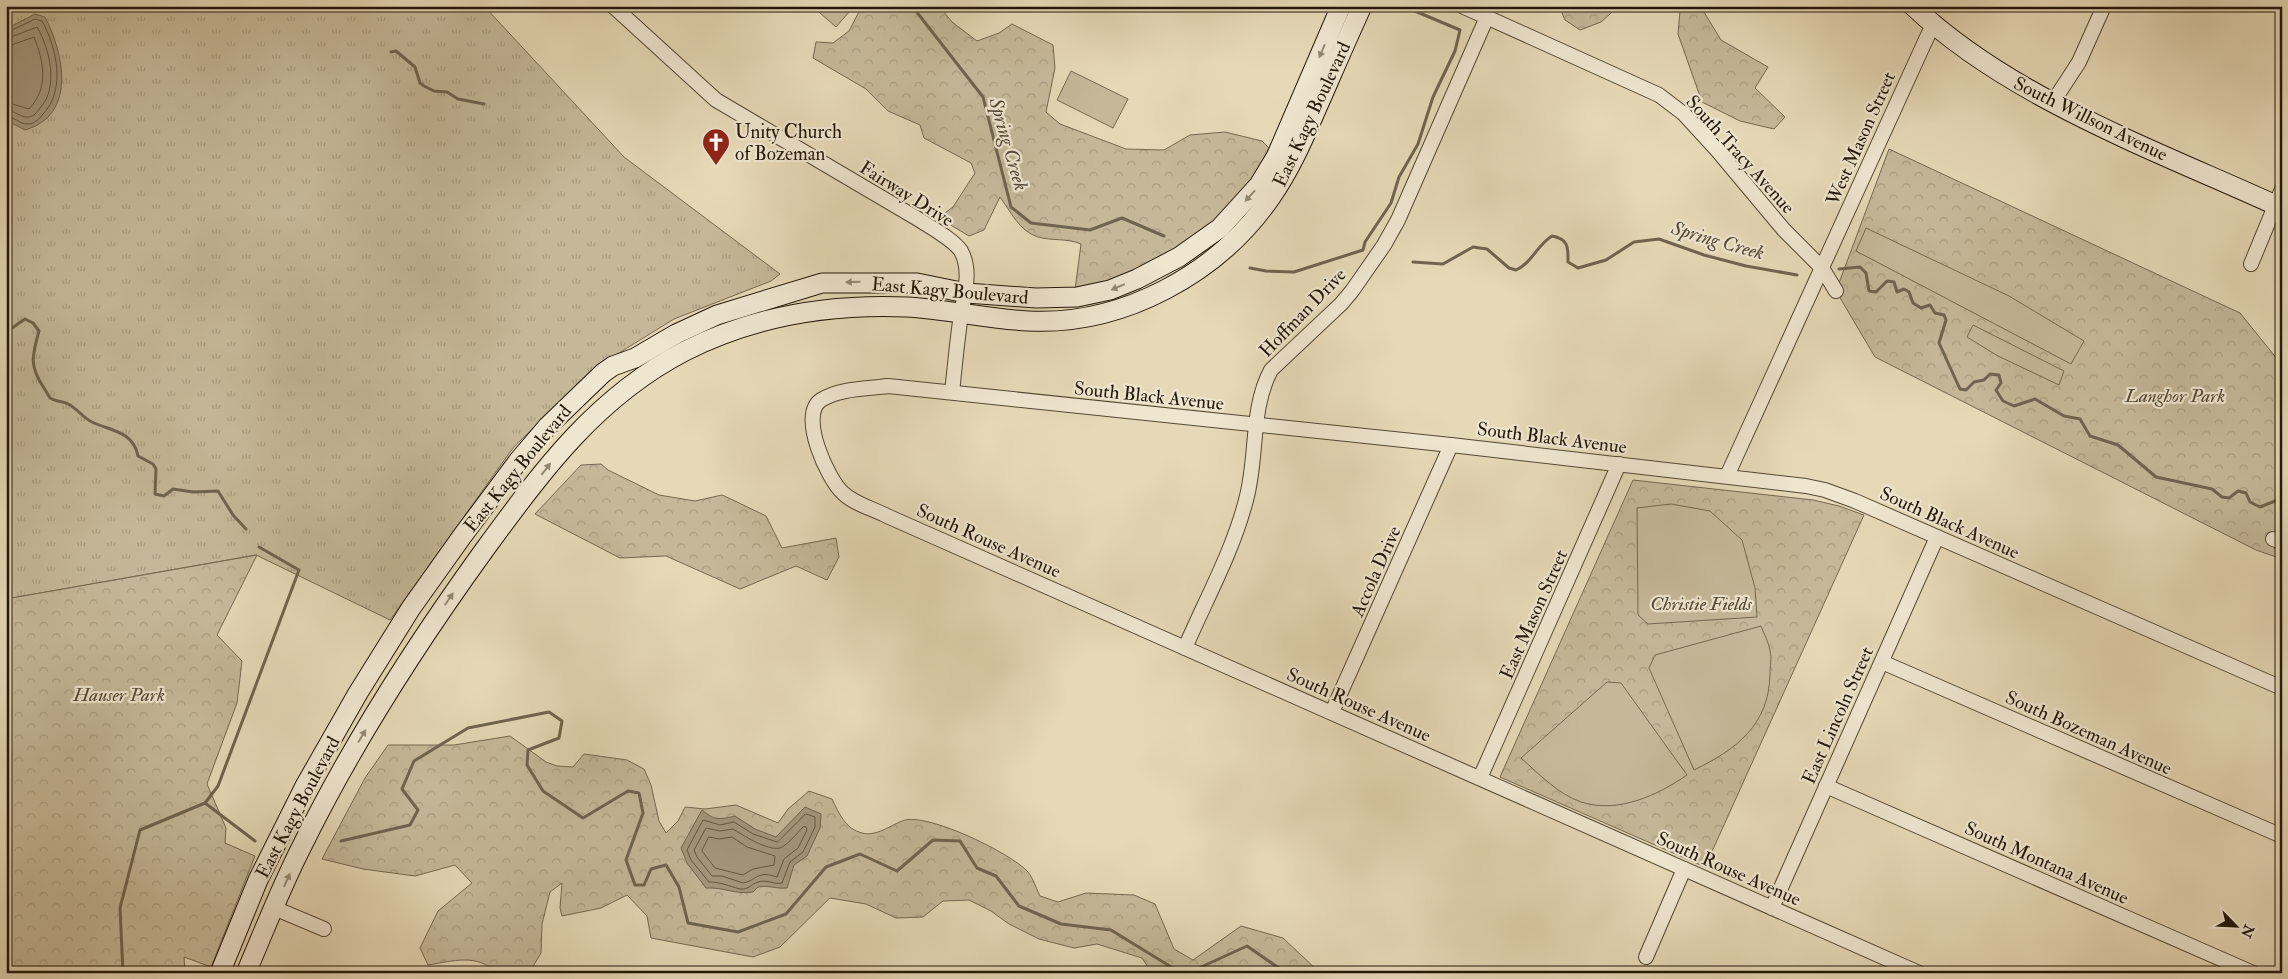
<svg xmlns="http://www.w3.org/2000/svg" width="2288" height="979" viewBox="0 0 2288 979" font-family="'IM FELL Double Pica',serif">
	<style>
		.grass { fill: url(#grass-tufts); stroke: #746851 }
		.forest { fill: url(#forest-crowns); stroke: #746851 }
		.garden { fill: #c5b899; stroke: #746851 }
		.water { fill: #a3977c; stroke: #6f644e }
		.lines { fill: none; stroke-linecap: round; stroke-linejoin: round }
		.shore { stroke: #625742; stroke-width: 1 }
		.stream { stroke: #6f644e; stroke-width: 3 }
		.minor-casing { stroke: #534834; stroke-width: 16 }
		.secondary-casing { stroke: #221709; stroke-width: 21 }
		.minor { stroke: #efe6d0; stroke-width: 14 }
		.secondary { stroke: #efe6d0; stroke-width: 19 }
		.oneway { fill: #938976 }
		.labels { text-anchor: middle; stroke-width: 4.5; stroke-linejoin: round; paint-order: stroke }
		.street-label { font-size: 19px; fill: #221709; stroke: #efe6d0 }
		.poi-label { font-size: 19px; fill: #221709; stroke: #efe6d0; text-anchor: start }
		.park-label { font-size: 19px; font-style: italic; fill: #534734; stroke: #efe6d0 }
		.water-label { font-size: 20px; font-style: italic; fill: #564a37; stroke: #efe6d0 }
	</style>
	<defs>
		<pattern id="grass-tufts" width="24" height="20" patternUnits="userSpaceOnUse" patternTransform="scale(1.25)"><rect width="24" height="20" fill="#c5b899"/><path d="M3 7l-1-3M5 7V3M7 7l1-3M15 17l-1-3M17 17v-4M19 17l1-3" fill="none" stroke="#a99d82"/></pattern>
		<pattern id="forest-crowns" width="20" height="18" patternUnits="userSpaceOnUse" patternTransform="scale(1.25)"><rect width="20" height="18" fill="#c5b899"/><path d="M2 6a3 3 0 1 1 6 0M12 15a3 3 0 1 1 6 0" fill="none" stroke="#a99d82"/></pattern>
	</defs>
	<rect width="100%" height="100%" fill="#e6d9b7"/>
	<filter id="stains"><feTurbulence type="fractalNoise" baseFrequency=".004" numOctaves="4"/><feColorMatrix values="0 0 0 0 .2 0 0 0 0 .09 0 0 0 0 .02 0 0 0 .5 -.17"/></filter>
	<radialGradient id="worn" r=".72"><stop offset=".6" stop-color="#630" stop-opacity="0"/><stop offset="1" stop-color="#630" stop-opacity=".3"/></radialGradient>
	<polygon class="grass" points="6,6 484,6 624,157 780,274 771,281 674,319 593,369 513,448 390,620 256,555 6,599"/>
	<g class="forest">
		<path d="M862,6H939L952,22L977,41L999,33L1012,24L1053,45L1055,68L1046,112L1060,124L1126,149L1164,150L1190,135L1225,132L1262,141L1271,150L1241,200L1178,252L1121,280L1075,290L1081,244C1067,238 1052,241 1038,237C1019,231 1011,212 1000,197L984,230L969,236L949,224L941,216L953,207L975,173L971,163L924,138L920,125L888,111L866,89L813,58L816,42L833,43L849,31Z"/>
		<polygon points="1559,6 1619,6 1601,22 1580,30 1565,20"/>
		<polygon points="1678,6 1705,6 1704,12 1721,40 1768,67 1755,88 1785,117 1774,129 1740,121 1702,102 1678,34 1680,11"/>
		<polygon points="1889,149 2240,313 2282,365 2282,559 2256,550 1875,357 1836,291"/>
		<polygon points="601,464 608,470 659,495 695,501 722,495 735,501 766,516 782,548 836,538 839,557 827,580 796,566 740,589 666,556 620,558 535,514 581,465"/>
		<polygon points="1633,480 1813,500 1839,506 1864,515 1705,867 1500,777"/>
		<polygon points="257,555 217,635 242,661 237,703 207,784 226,828 225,843 255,856 211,967 184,957 185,973 6,973 6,599"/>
		<path d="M510,736L546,762L557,766L573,767L584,754L627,760L644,769L651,785L659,821L666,833L678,821L685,807L705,809L736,805L778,823L788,809L809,791L832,799C839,813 845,829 862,833C877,837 892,824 905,820C930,814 1011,853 1028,872C1033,878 1036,888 1040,896L1058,902L1086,893L1134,895L1155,904L1174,949L1193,960L1241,926L1283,938L1318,971L1325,973H1152L1142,958L1097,944L1074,948L1039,939L1009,924L991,911L969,900L943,901L923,917L896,918L866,904L830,898L780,947L753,957L651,938L647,916L627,895L601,908L562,916L560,908L562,883L550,892L542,924L541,953L529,973H497C477,953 453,961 428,965L420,948L438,911L472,883L455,865L415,876L363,869L322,859L365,778L388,745H454Z"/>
	</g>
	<g class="garden">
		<polygon points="812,6 842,6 849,12 836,27"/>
		<polygon points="1071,71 1128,99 1113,128 1057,100"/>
		<polygon points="1866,228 2009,296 2084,341 2071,364 1856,251"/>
		<polygon points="1973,325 2064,371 2059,385 1998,356 1967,337"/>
		<polygon points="1671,504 1710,511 1742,540 1755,588 1757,617 1648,624 1638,615 1637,508"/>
		<path d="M1761,626C1764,634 1769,643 1770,651C1772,658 1770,667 1770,674C1769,725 1737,749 1694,770L1649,668L1655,655Z"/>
		<path d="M1607,682L1621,683L1687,775C1658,795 1618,814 1581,802C1558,794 1539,774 1521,758Z"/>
	</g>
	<g class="water">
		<path d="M35,14L45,17C64,54 77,115 25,130L6,120V29Z"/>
		<path d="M805,807L821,814L820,828L807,856L794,865L787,888C776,889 769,885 758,887L753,892C736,895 724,887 706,888L687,863L681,848L702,810C713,820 720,820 735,816L755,829L776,837Z"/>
	</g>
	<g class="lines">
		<g class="shore">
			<path d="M6,33L35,19L42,21C57,48 66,90 43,114C39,119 35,124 27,124C20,124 14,117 6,116"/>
			<path d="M6,39L37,27C50,49 59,88 40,108C37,112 34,117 28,117C21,118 14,110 6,110"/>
			<path d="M6,47L34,37C44,62 49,88 29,109L6,102"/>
			<path d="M806,814L815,817V827L803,852L790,862L782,883C774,885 768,879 758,882C751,884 749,890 740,889C728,886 722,882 709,882L691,860L687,850L703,820L720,825L734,822L753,834L777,842Z"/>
			<path d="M806,827L807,830L798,848L784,859L777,877C756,870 758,880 743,883L722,876H712L697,857L694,850L706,828L720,831L733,829C743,835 767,851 780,848C788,845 797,833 803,827Z"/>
			<polygon points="709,837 719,839 732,837 747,847 775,856 774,865 753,869 743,875 715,868 702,851"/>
		</g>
		<g class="stream">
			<polyline points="912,6 983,97 1011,207 1031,223 1090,230 1122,218 1164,236"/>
			<polyline points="391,52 396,51 415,67 420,83 424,86 434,91 447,92 458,99 484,104"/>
			<path d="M1413,262L1443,264L1473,247L1487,249L1509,268L1516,270C1532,263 1537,245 1552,236C1569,239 1568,248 1568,262L1578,268L1606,260L1634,242L1659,239L1704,255L1746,266L1797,275"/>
			<polyline points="1250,268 1266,271 1294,272 1363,250 1365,242 1391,203 1399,177 1418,144 1433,97 1455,51 1460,30 1403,6"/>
			<polyline points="1839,269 1860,267 1866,273 1869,291 1876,292 1887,281 1894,282 1897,292 1904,289 1909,292 1913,303 1921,308 1930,305 1935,313 1944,315 1946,320 1939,343 1960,389 1966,390 1974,382 1984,380 1990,374 1999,375 2001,383 1996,390 2003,401 2014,406 2035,399 2064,416 2080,419 2090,436 2118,445 2156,477 2212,489 2222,497 2229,498 2238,491 2246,493 2250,502 2260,507 2275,501 2282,494"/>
			<path d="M6,325L12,328L25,319L33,323L39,331C32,356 29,366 44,388C46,391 48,395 50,398C56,402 63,401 68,404C77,408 83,418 92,422C111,431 133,431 138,456L153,464L156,469L155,494L164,496L173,489L193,492L218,491L233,515L246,529"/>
			<polyline points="205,803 255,841"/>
			<polyline points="341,841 410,825 418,810 402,789 414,761 468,728 549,712 562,721 559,738 528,750 527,765 543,791 583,818 628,791 639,793 643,813 626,860 635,885 644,885 651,869 666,865 679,887 688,923 738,932 786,914 826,867 860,854 897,871 933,840 960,841 977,868 996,876 1019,906 1061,924 1111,930 1181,973"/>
			<polyline points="123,973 120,908 140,830 205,803 218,786 299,570 259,547"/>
			<polyline points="1188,973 1247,946 1286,973"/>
		</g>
		<g class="minor-casing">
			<g id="minor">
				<path d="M613,6L716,100L918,219C930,227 953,239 961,251C972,271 964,295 961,315C957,340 955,366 952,392"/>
				<polyline points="1462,6 1659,95 1684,114 1717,150 1784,230 1822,268 1836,291"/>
				<polyline points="2053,102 2079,62 2104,6"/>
				<polyline points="2251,264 2282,189"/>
				<polyline points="1727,476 1933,24"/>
				<polyline points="2273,539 2282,542"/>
				<path d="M1185,648C1206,599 1233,551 1246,500C1258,457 1250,409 1271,370L1341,304L1352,291L1384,245L1398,220L1487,17"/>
				<polyline points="1882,662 2282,836"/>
				<polyline points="1332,712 1451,445"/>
				<polyline points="1480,778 1619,464"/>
				<polyline points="1826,786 2253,973"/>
				<polyline points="274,908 324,929"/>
				<polyline points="1772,908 1937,537"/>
				<polyline points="1646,957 1684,869"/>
				<path d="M1919,973L887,516C874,509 854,504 843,493C828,480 798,415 821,400C840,388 866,389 888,386L1451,445L1806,486L1825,490L1855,501L2282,688"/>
			</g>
		</g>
		<g class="secondary-casing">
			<g id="secondary">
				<path d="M1913,6C2011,99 2160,152 2282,208"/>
				<polyline points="220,973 258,880 305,786 358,693 411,608 463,535 519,460 548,426 603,373 613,366 635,358 676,334 717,315 822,283 917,283 966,293 1036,298 1077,297 1110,290 1137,279 1179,257 1220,228 1259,185 1276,157 1341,6"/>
				<path d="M246,973C264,931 281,887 302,846C353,742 417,643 485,549C543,470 596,397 685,351C754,316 830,304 906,307C947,309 987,319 1028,321C1122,326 1218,274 1271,197C1290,170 1303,140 1316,110C1331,76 1346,41 1362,6"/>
			</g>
		</g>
		<use href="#minor" class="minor"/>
		<use href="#secondary" class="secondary"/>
	</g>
	<defs><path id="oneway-solid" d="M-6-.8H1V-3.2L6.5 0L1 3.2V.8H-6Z" transform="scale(1.25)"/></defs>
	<g class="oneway">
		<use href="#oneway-solid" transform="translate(1322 51) rotate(113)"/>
		<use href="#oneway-solid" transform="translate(1250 196) rotate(132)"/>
		<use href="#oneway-solid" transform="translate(853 282) rotate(178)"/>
		<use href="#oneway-solid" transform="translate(1118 287) rotate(157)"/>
		<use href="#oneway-solid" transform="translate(546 469) rotate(-52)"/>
		<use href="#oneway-solid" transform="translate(449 599) rotate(-56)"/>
		<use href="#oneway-solid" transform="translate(362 736) rotate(-59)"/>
		<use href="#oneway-solid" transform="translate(287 880) rotate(-66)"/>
	</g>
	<defs>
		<g id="church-pin" transform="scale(1.4375)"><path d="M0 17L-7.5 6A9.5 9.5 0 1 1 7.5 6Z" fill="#8f2418" stroke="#efe6d0"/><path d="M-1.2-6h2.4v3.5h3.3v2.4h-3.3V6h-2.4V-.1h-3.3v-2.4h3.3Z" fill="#fff"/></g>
	</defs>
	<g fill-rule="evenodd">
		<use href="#church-pin" x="716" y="142"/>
	</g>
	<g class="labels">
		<g class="street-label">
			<text transform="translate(1311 114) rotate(-65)" y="7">East Kagy Boulevard</text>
			<text transform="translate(2091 118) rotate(26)" y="7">South Willson Avenue</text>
			<text transform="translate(1860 138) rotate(-66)" y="7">West Mason Street</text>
			<text transform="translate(1741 154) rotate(48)" y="7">South Tracy Avenue</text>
			<text transform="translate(907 193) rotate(32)" y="7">Fairway Drive</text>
			<text transform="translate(950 290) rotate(5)" y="7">East Kagy Boulevard</text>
			<text transform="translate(1302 312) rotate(-46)" y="7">Hoffman Drive</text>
			<text transform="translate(1149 395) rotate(6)" y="7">South Black Avenue</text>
			<text transform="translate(1552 437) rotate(7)" y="7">South Black Avenue</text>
			<text transform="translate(517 468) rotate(-51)" y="7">East Kagy Boulevard</text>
			<text transform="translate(1950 522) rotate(24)" y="7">South Black Avenue</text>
			<text transform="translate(989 540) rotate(24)" y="7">South Rouse Avenue</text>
			<text transform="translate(1375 571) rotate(-66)" y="7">Accola Drive</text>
			<text transform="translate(1533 614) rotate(-66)" y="7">East Mason Street</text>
			<text transform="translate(1359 704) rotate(24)" y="7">South Rouse Avenue</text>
			<text transform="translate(1837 715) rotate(-66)" y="7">East Lincoln Street</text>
			<text transform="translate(2089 732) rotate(24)" y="7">South Bozeman Avenue</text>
			<text transform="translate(297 807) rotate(-62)" y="7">East Kagy Boulevard</text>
			<text transform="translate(2047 862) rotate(24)" y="7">South Montana Avenue</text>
			<text transform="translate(1729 868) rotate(24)" y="7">South Rouse Avenue</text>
		</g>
		<g class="poi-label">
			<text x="735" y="138">Unity Church<tspan x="735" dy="22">of Bozeman</tspan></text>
		</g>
		<g class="park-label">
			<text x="2175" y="402">Langhor Park</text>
			<text x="1701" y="610">Christie Fields</text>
			<text x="119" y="701">Hauser Park</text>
		</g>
		<g class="water-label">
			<text transform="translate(1009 144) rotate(74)" y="7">Spring Creek</text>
			<text transform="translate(1718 240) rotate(16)" y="7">Spring Creek</text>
		</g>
	</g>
	<rect width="2288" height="979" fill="none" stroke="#e6d9b7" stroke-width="25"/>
	<rect x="8" y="8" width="2273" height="964" fill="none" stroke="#221709" stroke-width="2.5"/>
	<rect x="12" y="12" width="2263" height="954" fill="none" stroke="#221709"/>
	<g transform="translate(2236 926) rotate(114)" stroke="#efe6d0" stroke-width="4" paint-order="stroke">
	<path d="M0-4L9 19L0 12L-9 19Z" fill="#221709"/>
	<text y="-8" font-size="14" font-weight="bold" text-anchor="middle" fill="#221709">N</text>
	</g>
	<rect width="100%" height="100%" filter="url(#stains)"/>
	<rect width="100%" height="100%" fill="url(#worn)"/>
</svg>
